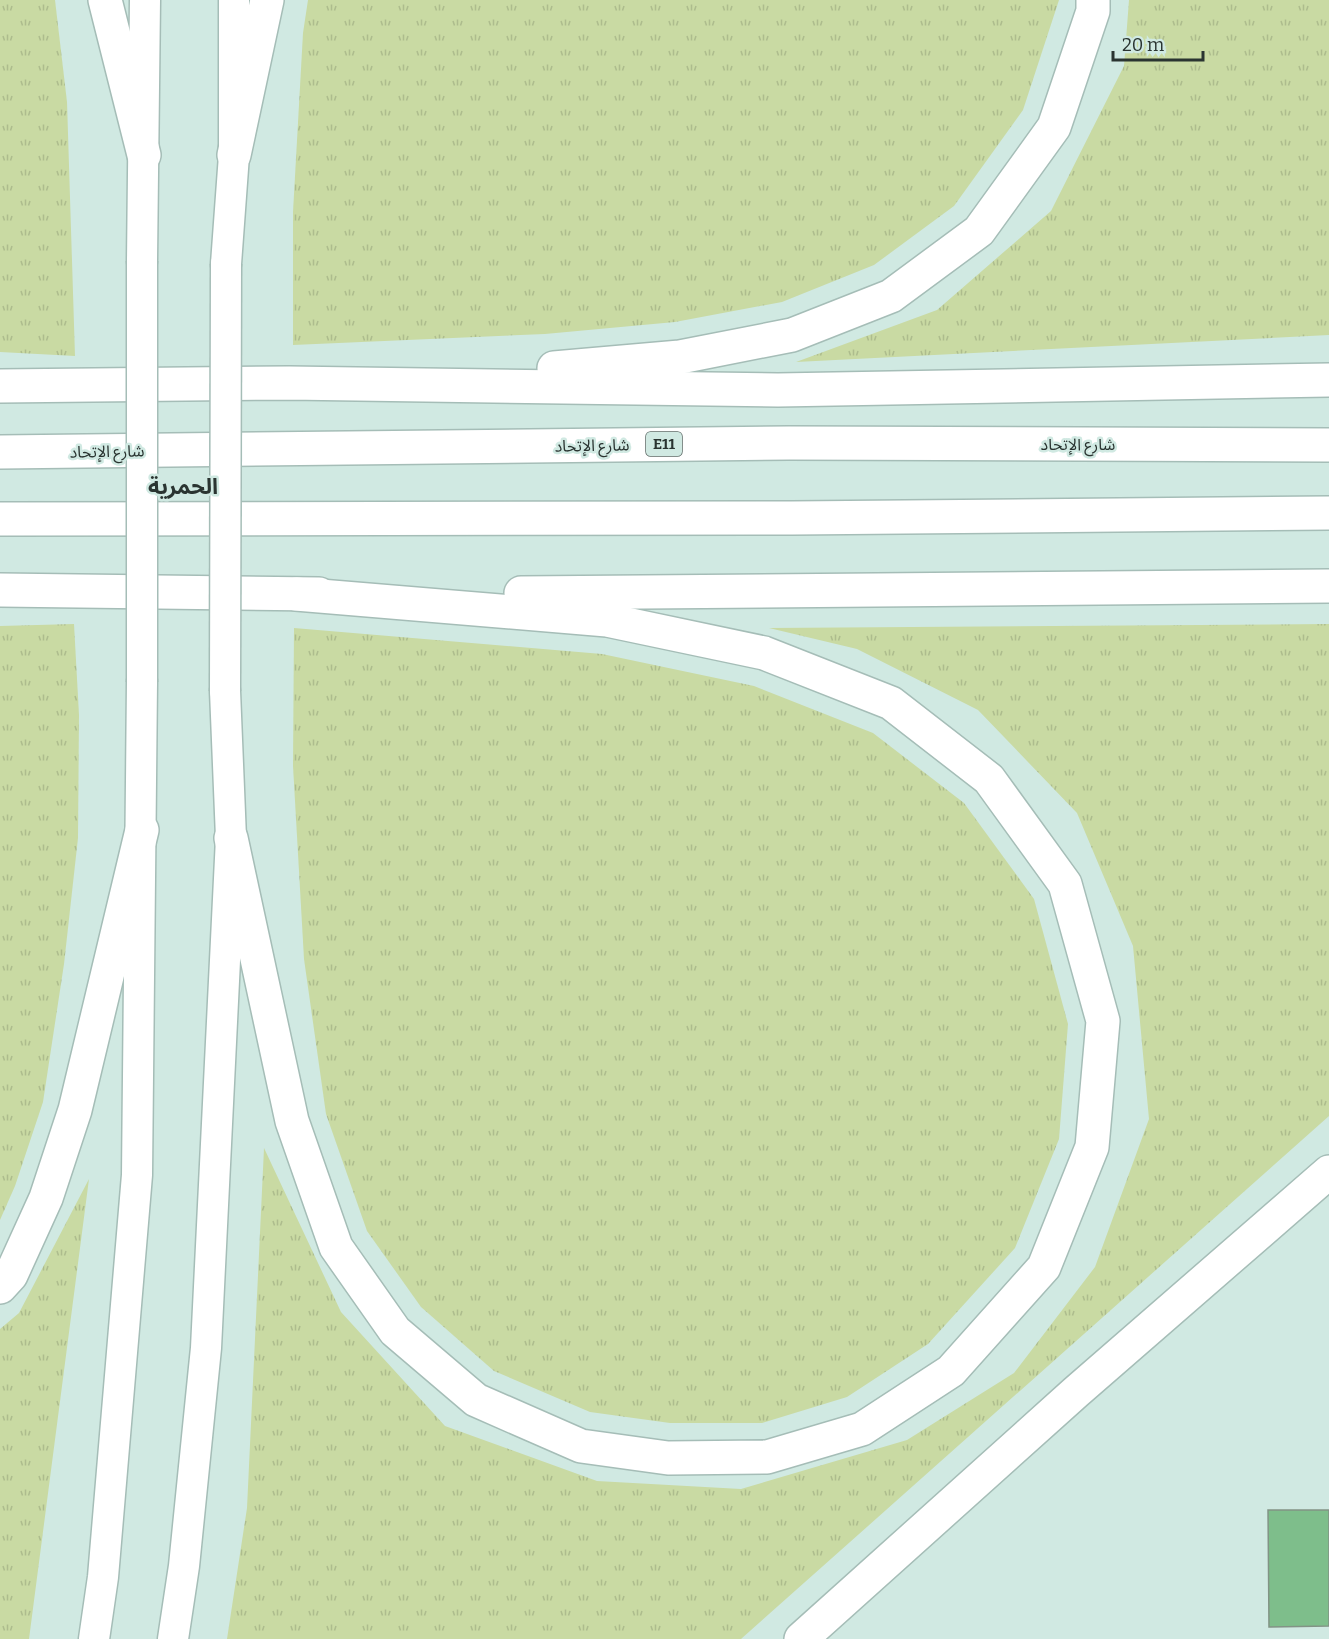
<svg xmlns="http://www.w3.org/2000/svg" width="1329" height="1639" viewBox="0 0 1329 1639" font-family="Bitter,'Noto Sans Arabic',serif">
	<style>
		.grass { fill: url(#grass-tufts) }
		.building { fill: #7ebe8b; stroke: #829385; stroke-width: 1.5 }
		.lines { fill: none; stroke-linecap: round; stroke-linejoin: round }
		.minor-casing { stroke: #a5bdb7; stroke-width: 33 }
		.major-casing { stroke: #a5bdb7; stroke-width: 36 }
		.highway-casing { stroke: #a5bdb7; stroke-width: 36 }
		.minor { stroke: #fff; stroke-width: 30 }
		.major { stroke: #fff; stroke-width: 33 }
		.highway { stroke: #fff; stroke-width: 33 }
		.minor-bridge-casing { stroke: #a5bdb7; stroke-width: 33; stroke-linecap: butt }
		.minor-bridge { stroke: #fff; stroke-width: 30 }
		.labels { text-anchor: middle; stroke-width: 5; stroke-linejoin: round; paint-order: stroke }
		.shield { fill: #d0e9e2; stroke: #5c6a66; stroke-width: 1.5 }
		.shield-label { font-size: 15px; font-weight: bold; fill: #2a3431 }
		.street-label { font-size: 16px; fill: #2a3431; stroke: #d0e9e2 }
		.district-label { font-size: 22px; font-weight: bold; fill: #2a3431; stroke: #d0e9e2 }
	</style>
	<defs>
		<pattern id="grass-tufts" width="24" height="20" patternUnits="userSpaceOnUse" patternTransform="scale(1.5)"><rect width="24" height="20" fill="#c9daa3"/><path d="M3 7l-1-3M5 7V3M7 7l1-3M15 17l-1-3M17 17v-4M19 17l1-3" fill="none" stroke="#adbc8d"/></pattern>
	</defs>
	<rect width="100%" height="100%" fill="#d0e9e2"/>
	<g class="grass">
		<polygon points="0,0 55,0 67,102 75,356 0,352"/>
		<polygon points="308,0 1059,0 1023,110 954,206 874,265 782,302 675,322 545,334 293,345 293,212 303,33"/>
		<polygon points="1129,0 1329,0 1329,335 796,362 937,310 1051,211 1124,66"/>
		<polygon points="74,624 79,715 78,838 64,964 43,1102 15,1186 0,1220 0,626"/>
		<polygon points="1329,624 1329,1116 741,1639 227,1639 247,1508 264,1148 341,1312 445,1426 597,1481 741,1489 907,1440 1014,1373 1095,1267 1149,1119 1133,946 1077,813 978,710 857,649 769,628"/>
		<polygon points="294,628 602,654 754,686 873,733 964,803 1034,899 1068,1024 1059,1139 1015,1248 928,1344 847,1397 762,1423 670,1423 590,1412 494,1371 421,1307 367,1231 326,1114 304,959 293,766"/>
		<polygon points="89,1179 29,1639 0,1639 0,1329 19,1313"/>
	</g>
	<polygon class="building" points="1268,1510 1329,1510 1329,1626 1269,1627"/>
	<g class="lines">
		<g class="minor-casing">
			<g id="minor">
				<polyline points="142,261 145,0"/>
				<polyline points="226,264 234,155 234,0"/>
				<polyline points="94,1639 103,1577 137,1175 142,682"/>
				<polyline points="173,1639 184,1566 206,1348 231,838 225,691"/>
			</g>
		</g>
		<g class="major-casing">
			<g id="major">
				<polyline points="105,0 144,155"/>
				<polyline points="234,155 267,0"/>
				<polyline points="554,368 680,357 792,335 891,296 979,231 1054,127 1093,11 1093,0"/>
				<polyline points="0,386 289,383 778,390 1329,380"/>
				<polyline points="0,590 319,594"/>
				<polyline points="521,593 1329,586"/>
				<polyline points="231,838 292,1121 336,1247 395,1331 476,1400 581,1446 668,1458 767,1457 862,1429 951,1371 1044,1267 1092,1147 1103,1021 1065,884 989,779 891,703 764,653 607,620 296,594"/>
				<polyline points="0,1287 11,1275 46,1198 75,1110 142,830"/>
				<polyline points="801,1639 1076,1392 1329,1172"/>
			</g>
		</g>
		<g class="highway-casing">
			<g id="highway">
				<polyline points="0,452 789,443 1329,445"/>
				<polyline points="0,519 792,518 1329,513"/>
			</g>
		</g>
		<use href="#minor" class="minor"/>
		<use href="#major" class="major"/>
		<use href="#highway" class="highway"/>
		<g class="minor-bridge-casing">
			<g id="minor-bridge">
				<polyline points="142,261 142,682"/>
				<polyline points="225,691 226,264"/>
			</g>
		</g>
		<use href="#minor-bridge" class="minor-bridge"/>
	</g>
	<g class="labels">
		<rect class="shield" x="646" y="432" width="36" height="24" rx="4.5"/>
		<g class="shield-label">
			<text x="664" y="449">E11</text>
		</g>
		<g class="street-label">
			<text x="1078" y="450">شارع الإتحاد</text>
			<text transform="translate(592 445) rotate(-1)" y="6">شارع الإتحاد</text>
			<text transform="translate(107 451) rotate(-1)" y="6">شارع الإتحاد</text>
		</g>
		<g class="district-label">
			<text x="183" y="494">الحمرية</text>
		</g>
	</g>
	<path d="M1113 51v9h90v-9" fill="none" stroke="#2a3431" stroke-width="3"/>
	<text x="1122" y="51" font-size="18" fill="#2a3431" stroke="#d0e9e2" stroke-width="4.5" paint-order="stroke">20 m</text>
</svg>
